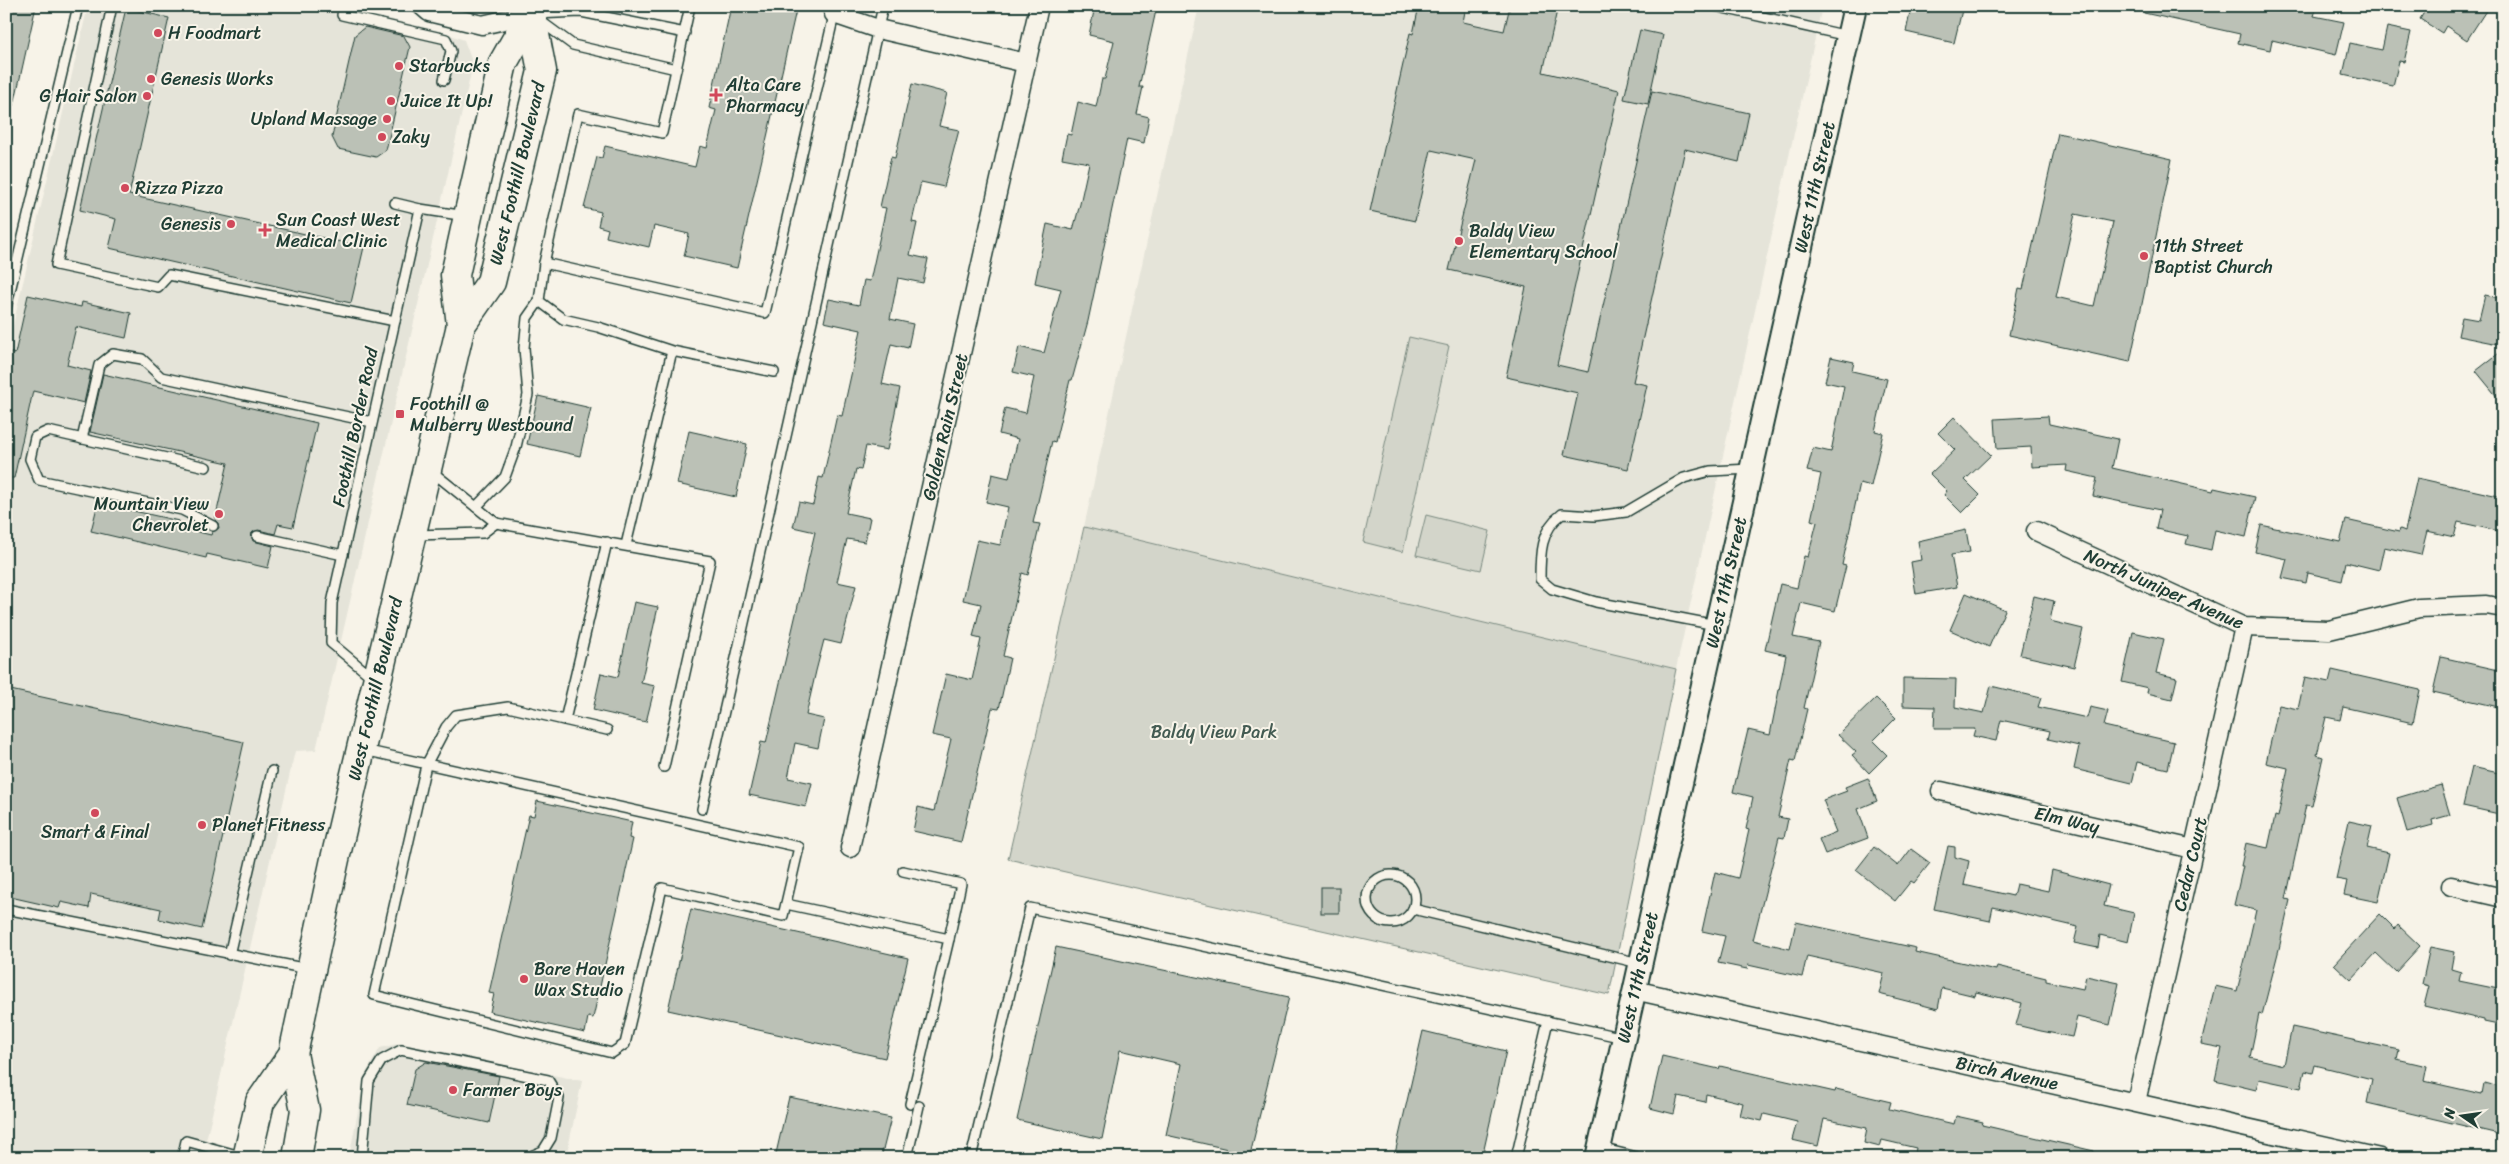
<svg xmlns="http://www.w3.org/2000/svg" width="2509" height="1164" viewBox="0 0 2509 1164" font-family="Sriracha,sans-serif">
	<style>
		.built { fill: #e5e4d9 }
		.green { fill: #d3d5ca; stroke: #79897f }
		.building { fill: #bbc1b6; stroke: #1f3d34; fill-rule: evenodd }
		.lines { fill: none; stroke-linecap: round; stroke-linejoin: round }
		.service-casing { stroke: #1f3d34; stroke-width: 12 }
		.minor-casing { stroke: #1f3d34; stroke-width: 21 }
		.tertiary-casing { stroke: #1f3d34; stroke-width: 26 }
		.primary-casing { stroke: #1f3d34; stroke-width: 31 }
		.service { stroke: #f7f3e8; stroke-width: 9 }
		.minor { stroke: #f7f3e8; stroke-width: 18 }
		.tertiary { stroke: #f7f3e8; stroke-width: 22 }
		.primary { stroke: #f7f3e8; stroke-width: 28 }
		.poi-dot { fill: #d1495b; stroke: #f7f3e8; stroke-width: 2 }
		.labels { text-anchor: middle; stroke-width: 4; stroke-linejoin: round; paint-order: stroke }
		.poi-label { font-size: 18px; fill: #1f3d34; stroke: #f7f3e8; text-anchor: start }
		.street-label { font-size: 18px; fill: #1f3d34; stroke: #f7f3e8 }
		.park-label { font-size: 18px; fill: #435b52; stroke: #f7f3e8 }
	</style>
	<rect width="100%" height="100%" fill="#f7f3e8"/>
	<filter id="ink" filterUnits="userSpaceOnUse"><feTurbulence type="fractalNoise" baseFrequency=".02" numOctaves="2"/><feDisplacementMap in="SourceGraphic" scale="10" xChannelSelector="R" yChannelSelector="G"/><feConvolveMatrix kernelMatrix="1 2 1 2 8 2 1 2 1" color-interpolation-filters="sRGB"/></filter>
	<g filter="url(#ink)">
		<g class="built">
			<polygon points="88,6 334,6 443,32 464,40 473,64 316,750 295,751 202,1158 6,1158 6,355"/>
			<polygon points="1199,6 1798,6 1821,11 1676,669 1084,527"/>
			<polygon points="401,1043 582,1081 566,1158 349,1158 365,1075 380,1048"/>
		</g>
		<g class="green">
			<polygon points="1409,337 1449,346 1403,552 1363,542"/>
			<polygon points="1426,515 1490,531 1481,570 1416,555"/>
			<polygon points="1084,527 1676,669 1609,995 1008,859"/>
		</g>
		<g class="building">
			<polygon points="6,6 36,6 14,105 6,105"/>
			<polygon points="731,6 797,6 737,268 684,256 689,234 654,226 649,247 606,237 608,229 598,226 601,212 584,208 597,157 602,158 605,146 695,167 700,146 707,148 716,110 709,108"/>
			<polygon points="1095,6 1157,6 1139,87 1143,87 1137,114 1149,117 1144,143 1127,139 1088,321 1072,380 1070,380 1055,442 1052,441 1033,523 1040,524 1028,575 1022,573 1003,656 1010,658 999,709 992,708 961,842 913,831 918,807 934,811 951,739 932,735 946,674 972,680 981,639 973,637 981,604 963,600 977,540 1000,545 1008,507 986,502 992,474 1009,478 1018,439 999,434 1005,408 1026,413 1034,377 1013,372 1019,347 1044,353 1061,289 1035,283 1047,224 1073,230 1080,204 1089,163 1062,158 1067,134 1071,135 1078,102 1096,107 1102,79 1105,79 1114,41 1089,35"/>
			<polygon points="1419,6 1466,6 1463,22 1504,31 1510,6 1558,6 1543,72 1619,90 1557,365 1588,372 1652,91 1749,113 1739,162 1685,149 1633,382 1647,385 1628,469 1564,455 1578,393 1506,377 1526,287 1449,270 1476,160 1431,150 1415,221 1370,211 1410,33 1413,34"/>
			<polygon points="1929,6 1963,6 1954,43 1906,32 1911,8 1928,12"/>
			<polygon points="2145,6 2317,6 2314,16 2344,22 2336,55 2272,40 2270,50 2238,43 2240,34 2144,13"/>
			<polygon points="2428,6 2489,6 2467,40 2446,26 2442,33 2420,19"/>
			<polygon points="126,8 169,18 129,195 364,247 351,303 109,248 116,219 80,210"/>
			<polygon points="365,27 404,36 410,47 386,150 376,157 338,149 332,137 355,35"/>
			<polygon points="2387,27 2411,32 2404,62 2399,61 2393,86 2343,75 2350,43 2382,50"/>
			<polygon points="1640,30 1663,35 1648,104 1624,99"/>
			<polygon points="912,84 947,93 939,126 959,130 944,187 921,182 912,222 917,223 910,255 928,259 923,283 898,278 890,319 913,324 908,348 891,344 882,384 900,388 892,427 887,450 866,446 861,470 856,469 846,513 870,518 865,542 847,539 837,582 856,586 841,644 824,640 816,671 806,715 824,719 818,748 795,743 788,778 812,783 806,807 749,795 761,742 766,743 815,532 793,527 799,502 813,505 819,477 823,478 837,415 842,416 861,330 824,322 829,299 859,305 864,280 870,281 886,208 880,207 891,157 895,158"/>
			<path d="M2058,133L2172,159L2130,362L2009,335L2019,288L2023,289ZM2075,214L2113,222L2094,306L2056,297Z"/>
			<polygon points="28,295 81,307 82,302 131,313 126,338 76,327 67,365 91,371 84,403 33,391 14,478 6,478 6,364 9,352 15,354"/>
			<polygon points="2485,295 2503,299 2503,345 2458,336 2462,317 2479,320"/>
			<polygon points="2503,350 2503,404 2476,371"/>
			<polygon points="1831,357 1854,362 1852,371 1887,379 1875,431 1883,433 1871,486 1860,483 1842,565 1846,566 1835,611 1801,603 1793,637 1819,642 1804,708 1807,709 1795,761 1791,760 1778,817 1788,819 1784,838 1779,837 1753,940 1790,949 1796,922 1916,948 1915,952 1996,970 1997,966 2046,978 2046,981 2083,989 2086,976 2119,983 2110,1025 2077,1017 2072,1037 2041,1031 2016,1025 2022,1003 1976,992 1975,996 1942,988 1938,1009 1879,994 1884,973 1807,956 1802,977 1748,965 1747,969 1718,963 1725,936 1702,931 1715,872 1738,878 1749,830 1746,829 1753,797 1733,792 1748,730 1770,735 1786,655 1765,650 1780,584 1797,588 1804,556 1808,557 1817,522 1811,520 1821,474 1807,471 1813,448 1831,452 1844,386 1825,382"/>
			<polygon points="103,374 317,423 293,527 278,524 275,534 258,530 251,534 253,541 273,546 268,568 207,554 206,558 91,531 98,503 179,521 177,527 211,535 212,532 219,528 218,523 215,520 228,463 90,432"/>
			<polygon points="538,396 591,408 580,456 527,444"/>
			<polygon points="2048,416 2049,424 2118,439 2112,468 2213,491 2214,488 2255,497 2246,537 2215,530 2211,550 2186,544 2188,536 2156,529 2160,510 2093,496 2097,478 2066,471 2067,465 2032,467 2031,447 1997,449 1995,419"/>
			<polygon points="1954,417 1991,455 1965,480 1980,495 1962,513 1944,495 1947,491 1930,474 1955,450 1938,433"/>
			<polygon points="689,431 747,444 736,497 677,484"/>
			<polygon points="2417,478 2503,497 2503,532 2458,522 2454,537 2427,531 2421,555 2384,547 2379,570 2346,562 2342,581 2308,573 2306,583 2282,578 2287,559 2255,552 2261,525 2340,542 2346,520 2399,532 2400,529 2405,531"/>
			<polygon points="1966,530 1970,552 1951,555 1957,587 1916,594 1911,562 1921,560 1918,541"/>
			<polygon points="1966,593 2005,610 1989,647 1950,630"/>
			<polygon points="2034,596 2054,601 2050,621 2083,629 2074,667 2020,655"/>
			<polygon points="634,602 658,607 641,683 655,686 646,722 593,710 601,673 618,677"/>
			<polygon points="2133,632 2164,639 2156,673 2177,678 2172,699 2147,693 2148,688 2122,682"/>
			<polygon points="2441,657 2503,671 2503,708 2433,692"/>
			<polygon points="2332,670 2420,690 2413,723 2343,707 2340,720 2326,717 2317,755 2323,757 2312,806 2306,805 2286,899 2290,900 2279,949 2262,1015 2259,1014 2250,1057 2284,1065 2292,1027 2399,1050 2397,1059 2427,1066 2424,1081 2482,1094 2484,1083 2503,1088 2503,1135 2367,1103 2372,1079 2315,1065 2313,1073 2305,1071 2301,1088 2259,1079 2256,1090 2215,1080 2222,1048 2201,1044 2215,986 2237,991 2245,959 2256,910 2234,905 2243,866 2241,866 2246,843 2268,848 2275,816 2278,817 2288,768 2266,763 2279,705 2298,709 2305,677 2329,682"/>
			<polygon points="1903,678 1956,679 1955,707 1984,713 1991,686 2041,698 2038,707 2087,718 2090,707 2108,711 2104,726 2174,742 2168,769 2137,762 2132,783 2074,769 2079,746 2048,739 2050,731 2001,720 1996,741 1973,736 1975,729 1934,729 1935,707 1903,706"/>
			<polygon points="6,689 244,742 202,929 159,919 161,909 91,894 89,908 61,902 59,908 6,896"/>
			<polygon points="1876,698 1896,718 1873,741 1887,755 1869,773 1852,755 1856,752 1838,735"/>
			<polygon points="2472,767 2503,774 2503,811 2500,810 2499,814 2463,806"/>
			<polygon points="1868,778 1877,801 1858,809 1868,838 1825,854 1819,839 1836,832 1823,800 1847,791 1845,787"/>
			<polygon points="2441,785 2450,815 2432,820 2433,825 2407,832 2397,798"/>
			<polygon points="537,801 632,822 629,838 633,839 593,1018 588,1017 585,1033 490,1012 494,994 489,993 529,815 534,816"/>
			<polygon points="2349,821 2372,826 2367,848 2389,853 2378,902 2344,895 2347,881 2336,879"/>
			<polygon points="1948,846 1955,847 1955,857 1969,861 1964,885 2013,896 2016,884 2048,891 2052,870 2109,885 2104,906 2134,913 2128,942 2100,935 2098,948 2074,943 2078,927 1993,907 1990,921 1934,909"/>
			<polygon points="1874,847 1898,866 1911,849 1930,863 1914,883 1911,881 1895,901 1856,870"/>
			<rect x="1321" y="887" width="18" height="26"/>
			<polygon points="691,909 908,958 885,1058 668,1010"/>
			<polygon points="2380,914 2395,929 2398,925 2420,946 2396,972 2376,953 2351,980 2334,964"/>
			<polygon points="1056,947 1289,997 1250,1154 1166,1135 1181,1064 1120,1050 1102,1139 1017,1120"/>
			<polygon points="2430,947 2454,952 2451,969 2461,972 2459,981 2503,990 2503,1026 2484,1022 2484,1020 2424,1006 2429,986 2422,984"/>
			<polygon points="1423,1031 1506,1051 1482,1158 1394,1158"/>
			<polygon points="1662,1056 1719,1069 1720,1066 1835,1092 1836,1089 1891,1102 1889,1109 1954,1124 1956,1116 1983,1122 1982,1125 2094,1151 2093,1158 1914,1158 1916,1148 1882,1140 1880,1147 1864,1143 1867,1128 1824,1119 1818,1146 1792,1140 1797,1122 1764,1114 1762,1121 1740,1116 1743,1103 1706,1094 1705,1102 1678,1096 1674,1114 1650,1108"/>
			<polygon points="426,1062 499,1076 489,1123 407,1105 415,1069"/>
			<polygon points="789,1097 891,1118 881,1158 775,1158"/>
		</g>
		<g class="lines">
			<g class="service-casing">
				<g id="service">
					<polyline points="112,6 56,265 158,287 169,275 395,321"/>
					<polyline points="344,6 342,15 446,39 451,51 444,80"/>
					<polyline points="690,6 662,133 578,114 544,263 765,313 835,11"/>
					<polyline points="1714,6 1848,36"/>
					<polyline points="535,14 581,12 685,33"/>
					<polyline points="539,20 573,45 676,69"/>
					<polyline points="395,203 420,209"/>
					<polyline points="544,263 539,301 563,319 598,327 672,351 626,545"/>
					<polyline points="6,308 78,6"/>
					<polyline points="672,351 774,372"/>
					<polyline points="82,439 99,365 113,354 142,359 161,377 372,422"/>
					<polyline points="206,467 48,431 35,437 30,459 39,480 182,510 213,526"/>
					<polyline points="476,507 505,477 516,447 528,395 524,348 527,318 539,301"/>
					<polyline points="496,523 710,561 664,767"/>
					<polyline points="415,535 483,533 496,523 430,470"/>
					<polyline points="257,536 343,555"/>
					<path d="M1716,625L1596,602L1552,589L1540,579C1540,554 1540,530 1562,514L1594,516L1626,512L1684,478L1710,471L1751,469"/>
					<polyline points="373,678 331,643 332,603 420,209 466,216"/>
					<polyline points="565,720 607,542"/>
					<polyline points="364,750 799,847 783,916 662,888 625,1044 612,1053 374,995 426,765 446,727 456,715 508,707 607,730"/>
					<polyline points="702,809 883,6"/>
					<polyline points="903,871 961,884 949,939"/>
					<circle cx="1391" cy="899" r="24"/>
					<polyline points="786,904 949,939 910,1104"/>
					<polyline points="6,909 308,969"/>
					<polyline points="1413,909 1639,963"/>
					<polyline points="229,955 272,771"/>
					<polyline points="1600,1148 1641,1158"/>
					<polyline points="182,1158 186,1141 244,1157"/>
					<polyline points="362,1158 369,1081 382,1060 401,1050 548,1080 559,1098 551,1138 543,1151 526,1158"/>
					<polyline points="907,1158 919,1106"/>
					<polyline points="971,1158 1030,908 1624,1038"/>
					<polyline points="1516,1158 1548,1021"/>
				</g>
			</g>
			<g class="minor-casing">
				<g id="minor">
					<polyline points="422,6 429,12 482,25 531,14"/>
					<polyline points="834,14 878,29 1026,63"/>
					<polyline points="2036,531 2244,627 2329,630 2419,608 2486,605 2503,608"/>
					<polyline points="1941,791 2193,849"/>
					<polyline points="850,848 1039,6"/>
					<polyline points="2451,886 2503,898"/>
					<polyline points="1634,990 2380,1158"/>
					<polyline points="2136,1102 2244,627"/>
				</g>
			</g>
			<g class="tertiary-casing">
				<g id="tertiary">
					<path id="s1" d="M1597,1158L1855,6"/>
				</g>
			</g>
			<g class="primary-casing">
				<g id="primary">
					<polyline points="461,325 455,275 468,216 503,63 531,14 533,7"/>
					<polyline points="293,1054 305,1110 297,1158"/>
					<path id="s2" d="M247,1158L260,1102L293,1054L335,859L461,325L491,282L542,71L531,14"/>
				</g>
			</g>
			<use href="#service" class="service"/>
			<use href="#minor" class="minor"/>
			<use href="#tertiary" class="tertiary"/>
			<use href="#primary" class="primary"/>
		</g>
	</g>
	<g class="poi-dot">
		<circle cx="158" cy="33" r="5"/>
		<circle cx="399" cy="66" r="5"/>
		<circle cx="151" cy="79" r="5"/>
		<path d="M713.5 87.5h5v5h5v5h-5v5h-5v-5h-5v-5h5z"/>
		<circle cx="147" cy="96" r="5"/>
		<circle cx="391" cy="101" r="5"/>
		<circle cx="387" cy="119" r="5"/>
		<circle cx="382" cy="137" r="5"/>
		<circle cx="125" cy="188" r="5"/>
		<circle cx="231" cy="224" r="5"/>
		<path d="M262.5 222.5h5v5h5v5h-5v5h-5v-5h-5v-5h5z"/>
		<circle cx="1459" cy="241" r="5"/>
		<circle cx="2144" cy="256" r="5"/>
		<rect x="395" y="409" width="10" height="10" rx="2.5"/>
		<circle cx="219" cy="514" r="5"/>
		<circle cx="95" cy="813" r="5"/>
		<circle cx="202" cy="825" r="5"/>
		<circle cx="524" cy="979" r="5"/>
		<circle cx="453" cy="1090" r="5"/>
	</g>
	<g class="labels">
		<g class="poi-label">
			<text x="168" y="39">H Foodmart</text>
			<text x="409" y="72">Starbucks</text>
			<text x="161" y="85">Genesis Works</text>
			<text x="726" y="91">Alta Care<tspan x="726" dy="21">Pharmacy</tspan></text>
			<text x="137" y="102" text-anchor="end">G Hair Salon</text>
			<text x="401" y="107">Juice It Up!</text>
			<text x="377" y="125" text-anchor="end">Upland Massage</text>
			<text x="392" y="143">Zaky</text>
			<text x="135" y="194">Rizza Pizza</text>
			<text x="276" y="226">Sun Coast West<tspan x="276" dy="21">Medical Clinic</tspan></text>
			<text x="221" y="230" text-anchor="end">Genesis</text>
			<text x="1469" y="237">Baldy View<tspan x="1469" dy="21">Elementary School</tspan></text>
			<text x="2154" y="252">11th Street<tspan x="2154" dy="21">Baptist Church</tspan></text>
			<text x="410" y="410">Foothill @<tspan x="410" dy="21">Mulberry Westbound</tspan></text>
			<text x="209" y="510" text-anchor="end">Mountain View<tspan x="209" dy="21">Chevrolet</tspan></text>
			<text x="212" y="831">Planet Fitness</text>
			<text x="95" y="838" text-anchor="middle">Smart &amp; Final</text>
			<text x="534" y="975">Bare Haven<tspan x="534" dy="21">Wax Studio</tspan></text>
			<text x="463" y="1096">Farmer Boys</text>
		</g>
		<g class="street-label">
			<text dy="6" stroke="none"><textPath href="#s2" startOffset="1028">West Foothill Boulevard</textPath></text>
			<text dy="6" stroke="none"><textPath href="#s1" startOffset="995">West 11th Street</textPath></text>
			<text transform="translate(355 427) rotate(-78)" y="6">Foothill Border Road</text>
			<text transform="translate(945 427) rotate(-77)" y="6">Golden Rain Street</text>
			<text dy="6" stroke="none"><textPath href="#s1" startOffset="590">West 11th Street</textPath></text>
			<text transform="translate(2164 589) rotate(24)" y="6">North Juniper Avenue</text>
			<text dy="6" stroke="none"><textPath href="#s2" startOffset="490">West Foothill Boulevard</textPath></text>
			<text transform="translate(2067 820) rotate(13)" y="6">Elm Way</text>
			<text transform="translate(2190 864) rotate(-77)" y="6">Cedar Court</text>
			<text dy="6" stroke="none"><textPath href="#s1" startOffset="185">West 11th Street</textPath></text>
			<text transform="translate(2007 1073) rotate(12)" y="6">Birch Avenue</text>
		</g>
		<g class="park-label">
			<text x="1214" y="738">Baldy View Park</text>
		</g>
	</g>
	<rect width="2509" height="1164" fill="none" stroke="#f7f3e8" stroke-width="25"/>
	<rect x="12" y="12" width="2484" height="1139" fill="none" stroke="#1f3d34" stroke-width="2" filter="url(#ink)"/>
	<g transform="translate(2462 1116) rotate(283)" stroke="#f7f3e8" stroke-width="4" paint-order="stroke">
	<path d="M0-4L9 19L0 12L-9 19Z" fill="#1f3d34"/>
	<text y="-8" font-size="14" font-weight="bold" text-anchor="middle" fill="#1f3d34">N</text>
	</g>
</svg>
